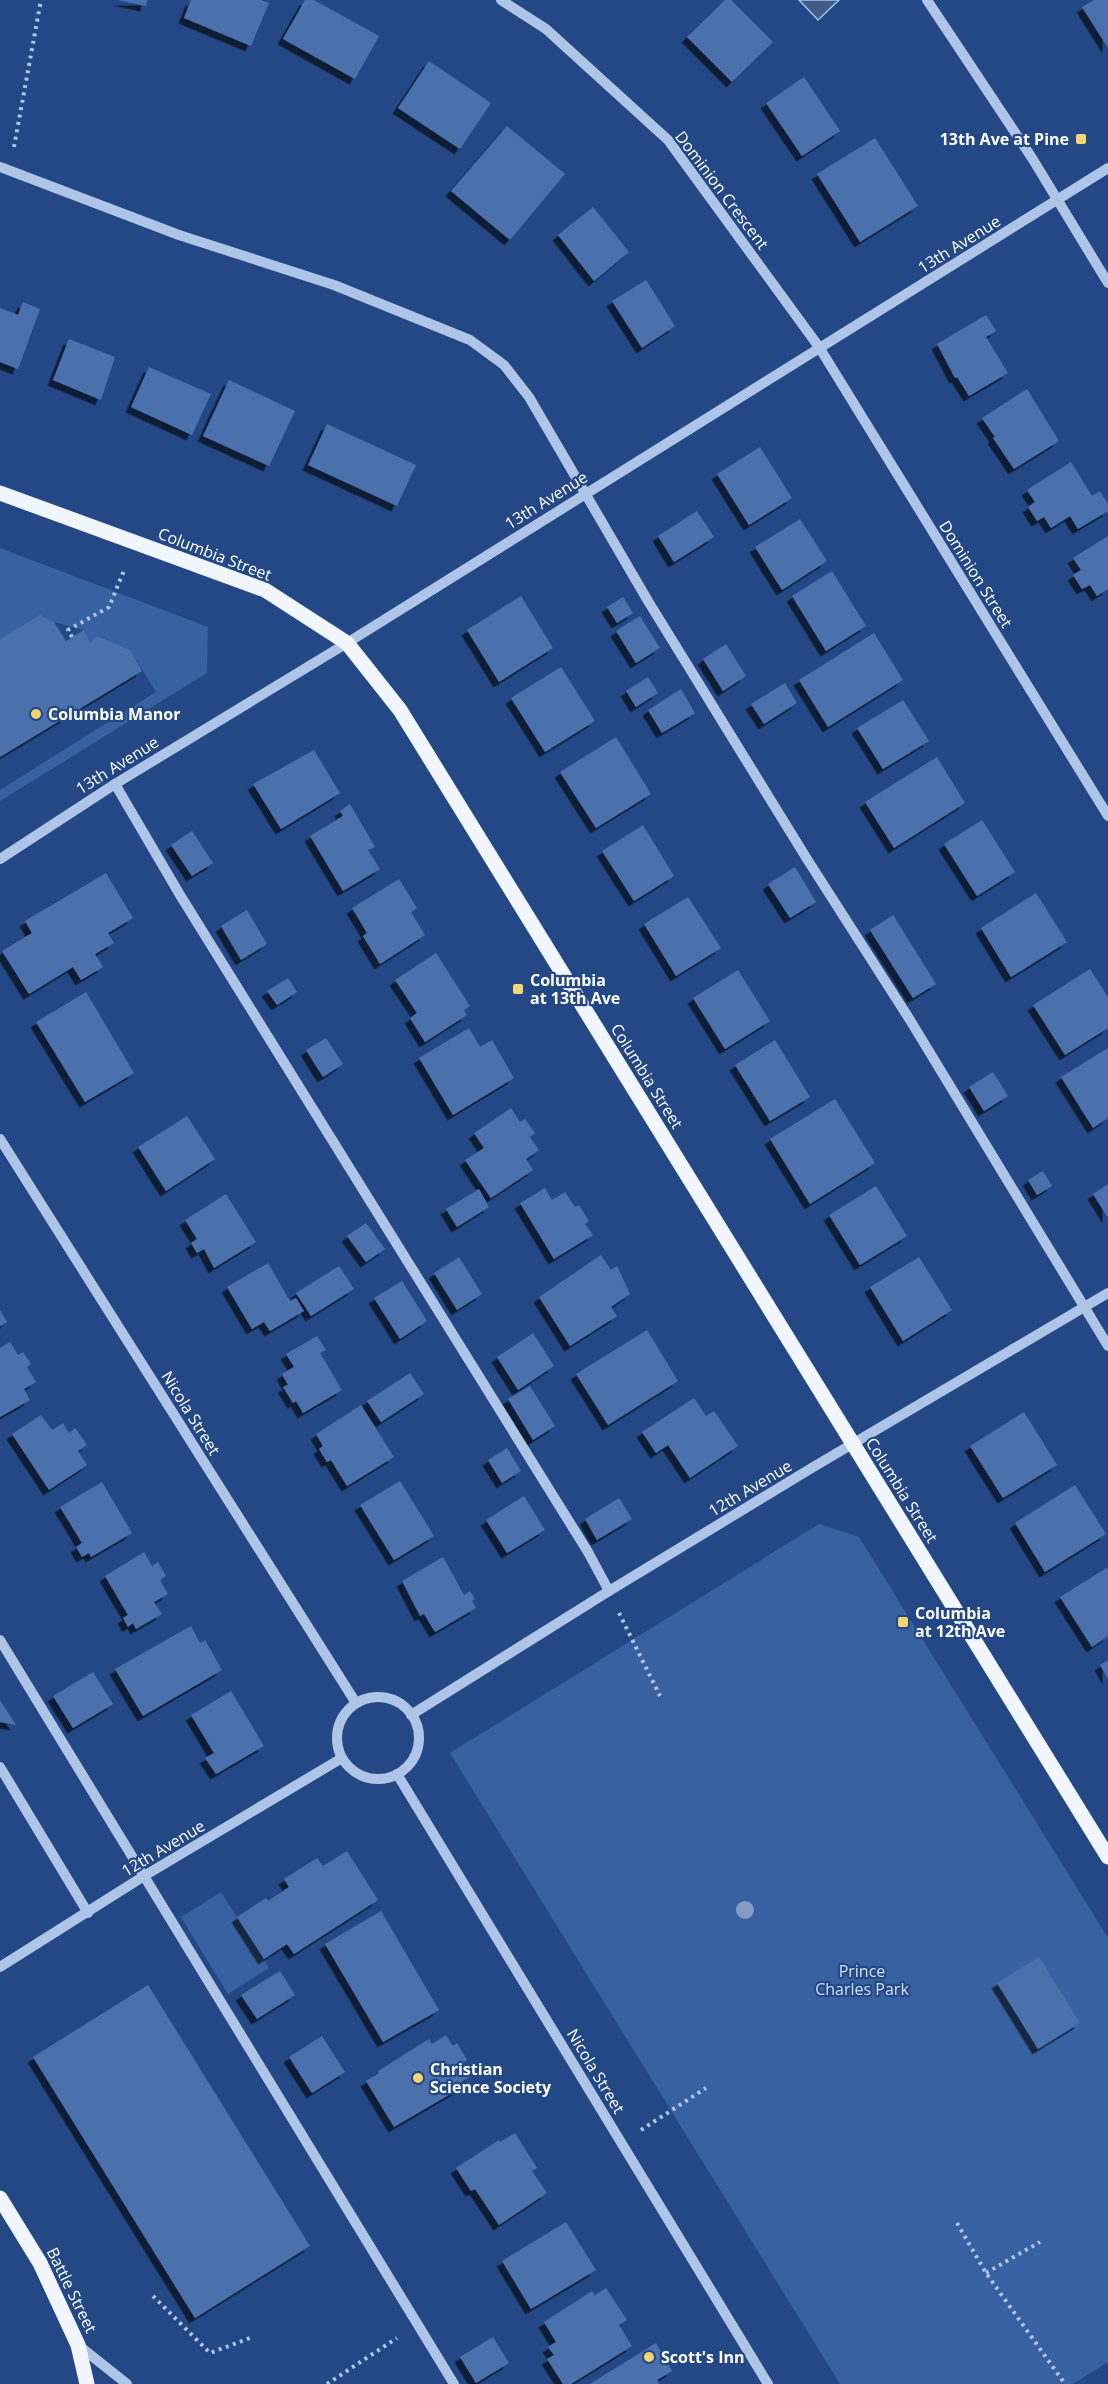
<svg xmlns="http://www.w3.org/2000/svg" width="1108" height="2384" viewBox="0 0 1108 2384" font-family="'Open Sans',sans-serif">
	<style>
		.green { fill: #3861a2 }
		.water { fill: #435d89; stroke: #a2bfe9; stroke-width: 1.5 }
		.building { fill: #4c71ad; filter: url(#shadow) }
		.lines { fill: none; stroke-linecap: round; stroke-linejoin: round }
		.path { stroke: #aec5e8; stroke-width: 4; stroke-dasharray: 3 4.5; stroke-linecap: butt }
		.minor { stroke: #aec5e8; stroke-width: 10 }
		.major { stroke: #f0f5fe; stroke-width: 15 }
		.tree { fill: #849cc3 }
		.poi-dot { fill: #f3d571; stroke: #244885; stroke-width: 2 }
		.labels { text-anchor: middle; stroke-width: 4.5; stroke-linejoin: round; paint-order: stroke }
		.poi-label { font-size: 16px; font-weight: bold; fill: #fff; stroke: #244885; text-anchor: start }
		.street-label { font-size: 16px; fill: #fff; stroke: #244885 }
		.park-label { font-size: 16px; fill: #d2e0f6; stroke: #244885 }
	</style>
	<defs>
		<filter id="shadow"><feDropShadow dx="-5.5" dy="5.5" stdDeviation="0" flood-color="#0009"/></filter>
	</defs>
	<rect width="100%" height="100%" fill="#244885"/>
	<g class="green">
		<polygon points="0,548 208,627 207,673 0,801 0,790 156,692 130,650 99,636 90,642 83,630 54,622 0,639"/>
		<polygon points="819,1524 859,1537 1108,1938 1108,2362 1073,2384 840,2384 450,1753"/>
		<polygon points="221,1892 269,1968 228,1994 181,1917"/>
	</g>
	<polygon class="water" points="799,0 839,0 818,20"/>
	<g class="building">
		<polygon points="118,0 147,0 146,6"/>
		<polygon points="191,0 261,0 269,3 251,46 184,18"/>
		<polygon points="305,0 314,0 379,36 355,79 283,39"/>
		<polygon points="725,0 731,0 773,42 732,82 687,37"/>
		<polygon points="1094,0 1108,0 1108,48 1082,7"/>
		<polygon points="429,61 491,103 460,149 398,108"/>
		<polygon points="804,77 840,131 802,156 766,103"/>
		<polygon points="507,126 565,174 510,240 451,191"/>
		<polygon points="875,138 918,206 860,242 817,174"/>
		<polygon points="593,207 629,252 594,281 558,235"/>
		<polygon points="646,280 675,326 642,348 612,301"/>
		<polygon points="23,302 40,309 18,369 0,362 0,308 18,315"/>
		<polygon points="986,315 996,331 986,337 1008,373 969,396 957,377 955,378 937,344"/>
		<polygon points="69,339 115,357 101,400 53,380"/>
		<polygon points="149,367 211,394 192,435 131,407"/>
		<polygon points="229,380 295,411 269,466 203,436"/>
		<polygon points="1027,389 1059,441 1014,469 993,438 995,437 982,418"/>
		<polygon points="327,424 416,465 397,506 308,465"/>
		<polygon points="760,447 792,498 749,525 717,474"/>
		<polygon points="1071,462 1092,496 1100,491 1108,504 1108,511 1078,529 1070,516 1051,528 1044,517 1037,521 1028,507 1035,502 1027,490"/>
		<polygon points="697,511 714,537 674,562 658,536"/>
		<polygon points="800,519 827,561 782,590 755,547"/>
		<polygon points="1108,536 1108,589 1097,596 1090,585 1082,589 1073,575 1081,570 1073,558"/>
		<polygon points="832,571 866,626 826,651 792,596"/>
		<polygon points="521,596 553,648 499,682 467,630"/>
		<polygon points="623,597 633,613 617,623 607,607"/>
		<polygon points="40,615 54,622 66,641 84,630 90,642 98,636 130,650 142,671 0,757 0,639"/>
		<polygon points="640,616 660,648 636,663 616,631"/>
		<polygon points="874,633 903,680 828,727 799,680"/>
		<polygon points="726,644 746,676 723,691 703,659"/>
		<polygon points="561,667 595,721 545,752 511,698"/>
		<polygon points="648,677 658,693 636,707 626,691"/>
		<polygon points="785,683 797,703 764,724 751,704"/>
		<polygon points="681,689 695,713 662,733 648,710"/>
		<polygon points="903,700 929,741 883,769 857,728"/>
		<polygon points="616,737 651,794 596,828 560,772"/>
		<polygon points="314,750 340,793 281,829 253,784"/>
		<polygon points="937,757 965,803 894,848 865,802"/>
		<polygon points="350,804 375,847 368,850 380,869 343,891 310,836 343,816 340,811"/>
		<polygon points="982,820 1015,872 977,896 944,844"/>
		<polygon points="643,825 674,876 634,901 602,851"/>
		<polygon points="192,831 213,863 192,876 171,845"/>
		<polygon points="795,867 816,902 790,918 768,884"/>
		<polygon points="106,873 133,918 108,933 114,943 95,954 103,967 81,980 73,967 29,994 2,951 32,933 25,921"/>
		<polygon points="399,879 417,908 411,912 425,935 380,964 363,936 367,933 352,908"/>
		<polygon points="1036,893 1067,942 1011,977 981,928"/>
		<polygon points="688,897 721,948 676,976 644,924"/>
		<polygon points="247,910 267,944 241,960 221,926"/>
		<polygon points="893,915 936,984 913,998 870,930"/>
		<polygon points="436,953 470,1006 464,1010 467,1015 425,1042 410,1018 417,1013 395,980"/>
		<polygon points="1090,969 1108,997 1108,1028 1065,1055 1033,1005"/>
		<polygon points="738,970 770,1021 725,1049 693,998"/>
		<polygon points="288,978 297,992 277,1005 267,991"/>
		<polygon points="86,992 134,1073 85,1102 36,1022"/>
		<polygon points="469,1028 480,1047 492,1040 514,1078 453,1115 419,1058"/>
		<polygon points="326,1038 343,1064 323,1077 306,1050"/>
		<polygon points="775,1040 810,1097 770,1121 735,1065"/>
		<polygon points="1108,1048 1108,1118 1093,1128 1061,1077"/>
		<polygon points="993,1072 1008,1096 984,1111 969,1087"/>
		<polygon points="835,1099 875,1163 810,1204 770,1139"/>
		<polygon points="511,1108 520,1122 525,1119 535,1133 530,1137 539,1150 526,1159 533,1170 491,1198 465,1160 484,1148 474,1133"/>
		<polygon points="187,1116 215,1159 166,1191 138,1147"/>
		<polygon points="1043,1171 1052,1186 1037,1195 1028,1180"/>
		<polygon points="1108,1184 1108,1218 1093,1194"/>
		<polygon points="876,1186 907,1236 860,1265 829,1215"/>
		<polygon points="545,1188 552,1200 565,1192 575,1207 579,1205 589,1221 585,1224 593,1235 554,1259 520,1203"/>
		<polygon points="479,1189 489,1207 457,1227 446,1209"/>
		<polygon points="226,1194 256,1242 214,1268 204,1249 197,1253 191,1243 197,1239 185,1220"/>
		<polygon points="366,1223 385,1249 366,1262 347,1236"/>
		<polygon points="601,1255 611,1270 617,1266 630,1294 611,1307 617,1316 570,1346 539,1297"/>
		<polygon points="459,1257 482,1294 457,1310 434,1273"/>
		<polygon points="919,1257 952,1310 903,1341 870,1287"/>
		<polygon points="268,1263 290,1301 296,1298 304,1311 270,1331 264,1322 252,1329 227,1287"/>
		<polygon points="339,1266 354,1289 311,1316 296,1293"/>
		<polygon points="402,1281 427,1321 400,1339 374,1298"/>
		<polygon points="0,1310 7,1322 0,1326"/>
		<polygon points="647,1330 678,1381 608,1425 576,1374"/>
		<polygon points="533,1333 554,1366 518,1390 497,1357"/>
		<polygon points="317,1336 326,1350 320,1353 342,1390 303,1413 296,1401 293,1403 283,1387 288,1385 282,1374 294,1367 286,1354"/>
		<polygon points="10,1342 18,1355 23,1352 31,1364 27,1367 36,1382 24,1389 30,1400 0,1417 0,1348"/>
		<polygon points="410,1373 424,1394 381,1422 367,1401"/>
		<polygon points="530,1386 555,1426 533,1440 508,1399"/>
		<polygon points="694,1398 706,1416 714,1411 738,1446 690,1478 668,1445 656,1453 642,1432"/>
		<polygon points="361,1405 394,1457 347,1486 331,1460 327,1462 319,1449 323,1446 316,1434"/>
		<polygon points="1024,1412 1057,1465 1003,1498 970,1446"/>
		<polygon points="41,1415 52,1430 63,1423 69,1433 75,1428 87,1445 78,1451 87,1465 49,1490 12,1434"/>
		<polygon points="507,1448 521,1471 502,1483 488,1460"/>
		<polygon points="400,1481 434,1536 394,1560 360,1505"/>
		<polygon points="102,1482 132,1533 91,1557 89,1553 82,1557 76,1547 82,1543 60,1507"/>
		<polygon points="1075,1485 1106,1534 1045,1572 1015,1523"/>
		<polygon points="524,1496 545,1530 507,1553 486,1520"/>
		<polygon points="619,1498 632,1519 597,1540 585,1519"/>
		<polygon points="144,1552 152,1566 158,1562 166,1576 160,1580 168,1594 154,1602 162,1614 136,1629 133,1623 128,1627 123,1618 128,1615 105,1576"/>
		<polygon points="443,1557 464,1595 470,1591 475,1599 472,1601 476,1608 435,1632 424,1614 420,1616 402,1581"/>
		<polygon points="1108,1567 1108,1636 1092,1647 1060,1597"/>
		<polygon points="191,1626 200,1643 205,1640 222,1670 143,1716 115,1669"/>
		<polygon points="1108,1660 1108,1679 1100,1665"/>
		<polygon points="93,1672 113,1704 73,1728 53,1696"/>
		<polygon points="231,1691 264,1746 216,1774 205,1758 214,1753 191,1715"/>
		<polygon points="0,1700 16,1725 0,1722"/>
		<polygon points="347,1851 378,1900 294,1954 287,1944 264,1959 237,1917 266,1898 268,1901 289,1887 284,1879 317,1858 323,1866"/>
		<polygon points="381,1911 439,2010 383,2042 325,1944"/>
		<polygon points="1039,1957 1080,2023 1038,2049 997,1983"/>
		<polygon points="280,1971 295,1995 257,2019 241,1995"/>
		<polygon points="148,1985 310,2246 195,2318 33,2057"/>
		<polygon points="446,2035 453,2046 457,2043 467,2060 463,2063 471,2076 457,2085 459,2089 394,2127 366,2081 379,2073 378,2071 429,2039 432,2044"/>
		<polygon points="322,2036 345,2072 312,2093 289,2057"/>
		<polygon points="515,2133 537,2168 532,2171 547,2193 499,2225 475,2189 471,2191 456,2168 499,2140 500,2142"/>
		<polygon points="566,2222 596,2270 531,2309 502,2261"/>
		<polygon points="606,2288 627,2320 619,2325 632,2346 571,2384 563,2384 547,2359 554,2355 548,2347 556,2342 544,2322 592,2291 595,2295"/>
		<polygon points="493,2337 509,2363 476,2383 460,2357"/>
		<polygon points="656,2343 672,2371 657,2380 659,2384 590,2384"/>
	</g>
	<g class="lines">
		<g class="path">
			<polyline points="14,147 41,0"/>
			<polyline points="72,637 68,630 109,607 125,568"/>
			<polyline points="619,1613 660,1696"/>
			<polyline points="641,2130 706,2088"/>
			<polyline points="957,2223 986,2273 1065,2384"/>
			<polyline points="986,2273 1040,2242"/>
			<polyline points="153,2296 210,2353 250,2338"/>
			<polyline points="327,2384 397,2338"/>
		</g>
		<g class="minor">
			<polyline points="501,0 546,29 668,140 819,347 1108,816"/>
			<polyline points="927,0 1032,158 1108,283"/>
			<polyline points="0,167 179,235 334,285 470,340 504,365 529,397 648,601 807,859 910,1020 1108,1346"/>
			<polyline points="115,784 180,895 588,1552 609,1591"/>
			<polyline points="0,859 115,784 347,643 1108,168"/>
			<polyline points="0,1139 356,1703"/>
			<polyline points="0,1640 454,2384"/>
			<circle cx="378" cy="1738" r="41"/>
			<polyline points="411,1715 609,1591 815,1466 1108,1293"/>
			<polyline points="0,1767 88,1913"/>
			<polyline points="397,1774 768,2384"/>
			<polyline points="0,1967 144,1876 342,1758"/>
			<polyline points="78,2345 127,2384"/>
		</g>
		<g class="major">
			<polyline points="0,493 265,590 347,643 400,710 1108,1857"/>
			<polyline points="0,2198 40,2263 78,2345 87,2384"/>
		</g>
	</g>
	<circle class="tree" cx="745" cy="1910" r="9"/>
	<g class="poi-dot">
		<rect x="1075" y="133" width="12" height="12" rx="3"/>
		<circle cx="36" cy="714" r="6"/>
		<rect x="512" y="983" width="12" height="12" rx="3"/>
		<rect x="897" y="1616" width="12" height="12" rx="3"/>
		<circle cx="418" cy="2078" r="6"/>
		<circle cx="649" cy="2357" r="6"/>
	</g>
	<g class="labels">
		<g class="poi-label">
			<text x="1069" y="145" text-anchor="end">13th Ave at Pine</text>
			<text x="48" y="720">Columbia Manor</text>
			<text x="530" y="986">Columbia<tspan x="530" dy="18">at 13th Ave</tspan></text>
			<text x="915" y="1619">Columbia<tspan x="915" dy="18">at 12th Ave</tspan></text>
			<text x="430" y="2075">Christian<tspan x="430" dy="18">Science Society</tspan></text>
			<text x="661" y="2363">Scott's Inn</text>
		</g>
		<g class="street-label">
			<text transform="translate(722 190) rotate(53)" y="6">Dominion Crescent</text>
			<text transform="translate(959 244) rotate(-32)" y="6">13th Avenue</text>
			<text transform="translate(546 500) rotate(-32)" y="6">13th Avenue</text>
			<text transform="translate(215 554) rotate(21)" y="6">Columbia Street</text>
			<text transform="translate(976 574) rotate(58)" y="6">Dominion Street</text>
			<text transform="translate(117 765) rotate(-32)" y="6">13th Avenue</text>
			<text transform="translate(647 1076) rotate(58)" y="6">Columbia Street</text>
			<text transform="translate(191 1413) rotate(58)" y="6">Nicola Street</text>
			<text transform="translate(750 1488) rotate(-31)" y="6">12th Avenue</text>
			<text transform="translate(902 1490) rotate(58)" y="6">Columbia Street</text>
			<text transform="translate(163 1848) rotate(-31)" y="6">12th Avenue</text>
			<text transform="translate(596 2071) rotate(59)" y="6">Nicola Street</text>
			<text transform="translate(72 2290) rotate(64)" y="6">Battle Street</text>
		</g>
		<g class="park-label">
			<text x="862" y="1977">Prince<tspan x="862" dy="18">Charles Park</tspan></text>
		</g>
	</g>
</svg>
